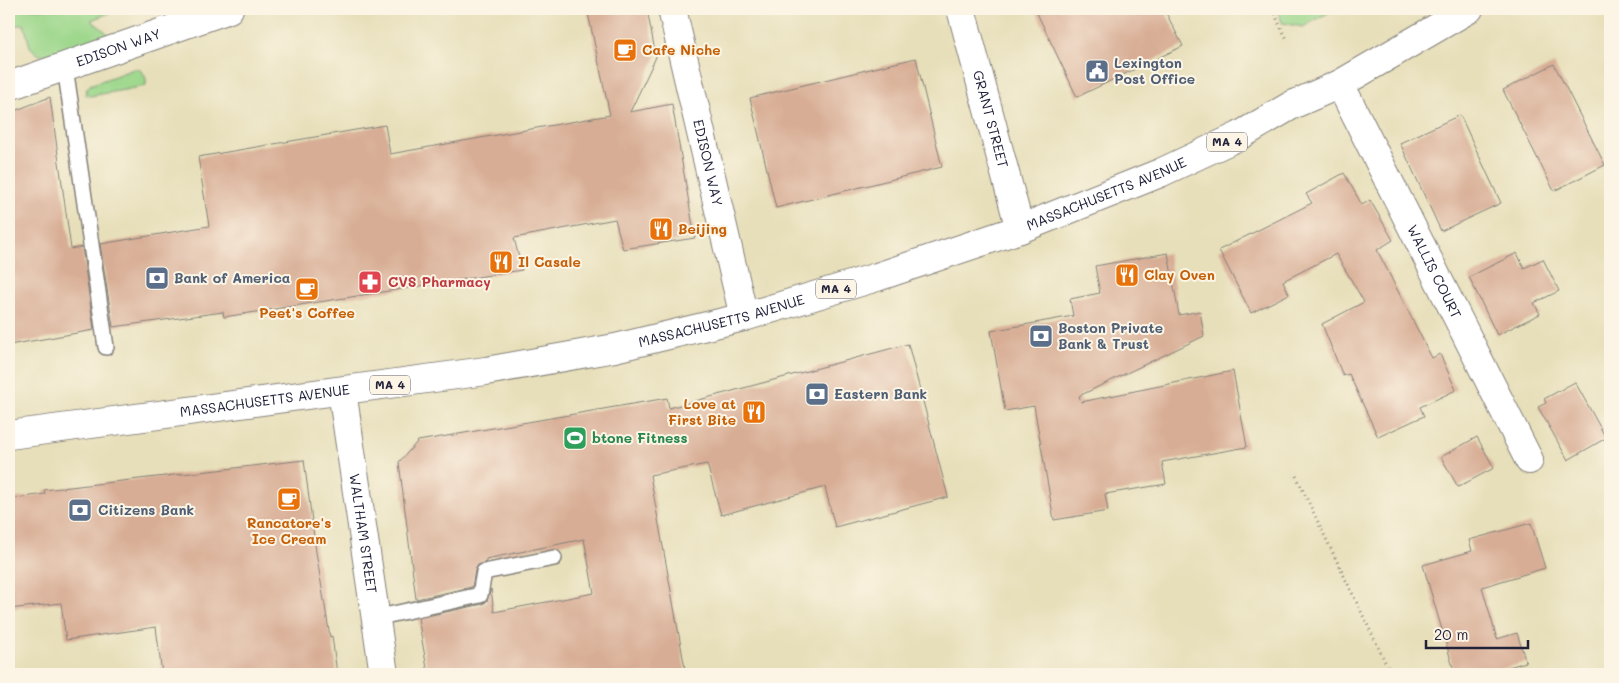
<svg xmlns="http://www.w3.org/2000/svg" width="1619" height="683" viewBox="0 0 1619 683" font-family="Mali,sans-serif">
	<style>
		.green { fill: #9cd78b; stroke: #5f7c63 }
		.building { fill: #d8ad95 }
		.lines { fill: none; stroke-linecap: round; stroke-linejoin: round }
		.lane-casing { stroke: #84807a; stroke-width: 18 }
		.street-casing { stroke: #84807a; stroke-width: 30 }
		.secondary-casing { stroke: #84807a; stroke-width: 30 }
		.primary-casing { stroke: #84807a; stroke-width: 30 }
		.path { stroke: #84807a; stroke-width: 3; stroke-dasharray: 1 4; stroke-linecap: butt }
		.lane { stroke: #fff; stroke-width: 15 }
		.street { stroke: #fff; stroke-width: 28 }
		.secondary { stroke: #fff; stroke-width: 28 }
		.primary { stroke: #fff; stroke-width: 28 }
		.labels { text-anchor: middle; stroke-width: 4; stroke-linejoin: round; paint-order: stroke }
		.shield { fill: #fcf5e5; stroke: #63616e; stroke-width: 1 }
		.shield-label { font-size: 12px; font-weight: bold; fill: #22223b }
		.street-label { font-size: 14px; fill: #22223b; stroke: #fcf5e5 }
		.food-label { font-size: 14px; font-weight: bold; fill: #c56008; stroke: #fcf5e5; text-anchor: start }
		.service-label { font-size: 14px; font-weight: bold; fill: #4e5e75; stroke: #fcf5e5; text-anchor: start }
		.health-label { font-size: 14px; font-weight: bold; fill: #be3a42; stroke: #fcf5e5; text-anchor: start }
		.leisure-label { font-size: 14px; font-weight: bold; fill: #27864d; stroke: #fcf5e5; text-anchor: start }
	</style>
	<rect width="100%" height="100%" fill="#fcf5e5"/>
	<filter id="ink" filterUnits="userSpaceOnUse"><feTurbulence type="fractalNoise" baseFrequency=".02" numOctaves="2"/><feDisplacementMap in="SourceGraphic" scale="10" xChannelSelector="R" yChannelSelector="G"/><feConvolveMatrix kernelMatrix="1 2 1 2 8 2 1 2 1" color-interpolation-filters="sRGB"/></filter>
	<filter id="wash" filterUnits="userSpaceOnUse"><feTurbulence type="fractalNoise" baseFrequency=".0096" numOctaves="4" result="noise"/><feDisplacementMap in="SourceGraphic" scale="20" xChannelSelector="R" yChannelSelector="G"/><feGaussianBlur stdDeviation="1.12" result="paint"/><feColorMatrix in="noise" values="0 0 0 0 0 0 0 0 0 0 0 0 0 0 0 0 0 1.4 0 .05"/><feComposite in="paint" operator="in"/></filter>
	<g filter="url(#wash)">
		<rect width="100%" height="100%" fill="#e7dfba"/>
		<g class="green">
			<polygon points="9,9 120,9 91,20 107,33 108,37 105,39 45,55 39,55 30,47 24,24 9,27"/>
			<polygon points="1278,9 1335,9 1303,27 1282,23"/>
			<path d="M134,69H139C144,73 147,78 146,85L141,87L90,96L86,95L87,88L90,85Z"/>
		</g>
		<g id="blocks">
			<g class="building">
				<polygon points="587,9 647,9 656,57 630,112 672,104 695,238 623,249 615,219 514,238 522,270 224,317 223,312 113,327 100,244 209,226 198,157 385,125 390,154 610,115"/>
				<polygon points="1035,9 1164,9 1183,46 1077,97"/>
				<polygon points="916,58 942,167 776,208 750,98"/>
				<polygon points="1554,64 1605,165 1554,191 1503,90"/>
				<polygon points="50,97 71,249 82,247 94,330 9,345 9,113"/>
				<polygon points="1460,115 1501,203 1441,231 1400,143"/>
				<polygon points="1344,173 1362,205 1370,200 1393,240 1377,250 1432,358 1440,354 1456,390 1420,407 1424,416 1378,437 1349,374 1343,376 1322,324 1364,302 1336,254 1283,281 1289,294 1251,313 1219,250 1312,203 1306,194"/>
				<polygon points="1168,253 1179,315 1200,311 1204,336 1079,396 1081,402 1233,371 1247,447 1162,462 1166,484 1105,494 1108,511 1054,520 1034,406 1005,411 991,331 1073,316 1070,299 1100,293 1095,266"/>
				<polygon points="1517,253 1524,268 1543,259 1559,291 1534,303 1540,314 1497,335 1469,277"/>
				<polygon points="908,344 948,497 835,527 825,487 721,515 707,464 650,475 686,674 428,674 418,618 483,604 487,601 491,589 494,612 594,593 584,539 486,559 486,562 478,565 475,570 472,587 416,599 399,462 418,441 667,398 669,408"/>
				<polygon points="1575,382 1606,438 1568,460 1538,407 1546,403 1544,399"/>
				<polygon points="1477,437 1494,468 1458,487 1441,457"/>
				<polygon points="304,460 316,552 330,637 332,636 337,674 162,674 156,627 66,640 61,603 9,609 9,499 45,494 44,490"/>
				<polygon points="1531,523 1545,568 1482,587 1497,639 1517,633 1526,662 1484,674 1455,674 1423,565 1472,551 1469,540"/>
			</g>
		</g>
	</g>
	<g filter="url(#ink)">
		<use href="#blocks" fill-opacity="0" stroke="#84807a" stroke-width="1"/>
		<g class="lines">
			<g class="lane-casing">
				<g id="lane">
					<polyline points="65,67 106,347"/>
					<polyline points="375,618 480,595 484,572 554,558"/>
				</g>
			</g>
			<g class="street-casing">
				<g id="street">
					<path id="s1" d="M672,9L744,317"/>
					<path id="s2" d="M1340,84L1529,460"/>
					<path id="s3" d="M9,86L229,9"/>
				</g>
			</g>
			<g class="secondary-casing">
				<g id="secondary">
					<path id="s4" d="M961,9L1020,229"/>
				</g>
			</g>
			<g class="primary-casing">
				<g id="primary">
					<path id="s5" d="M342,391L384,674"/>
					<path id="s6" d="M9,435L486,371L615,348L744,317L877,277L1020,229L1160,173L1239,136L1292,105L1340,84L1469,9"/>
				</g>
			</g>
			<g class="path">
				<polyline points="1274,9 1278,22 1288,41"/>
				<polyline points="1296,476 1391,674"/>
			</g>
			<use href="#lane" class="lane"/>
			<use href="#street" class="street"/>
			<use href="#secondary" class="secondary"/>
			<use href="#primary" class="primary"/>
		</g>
	</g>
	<defs>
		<g id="cafe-square" transform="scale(1.25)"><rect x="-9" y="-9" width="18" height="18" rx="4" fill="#e8710a" stroke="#fcf5e5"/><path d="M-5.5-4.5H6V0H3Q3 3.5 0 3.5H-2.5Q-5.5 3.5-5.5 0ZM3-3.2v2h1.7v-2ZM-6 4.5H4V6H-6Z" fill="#fff"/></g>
		<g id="civic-square" transform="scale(1.25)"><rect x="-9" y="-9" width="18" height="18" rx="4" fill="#5c6f8a" stroke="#fcf5e5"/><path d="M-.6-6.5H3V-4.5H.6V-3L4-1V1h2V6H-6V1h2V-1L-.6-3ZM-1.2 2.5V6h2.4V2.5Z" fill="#fff"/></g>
		<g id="restaurant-square" transform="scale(1.25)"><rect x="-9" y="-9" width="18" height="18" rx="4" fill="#e8710a" stroke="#fcf5e5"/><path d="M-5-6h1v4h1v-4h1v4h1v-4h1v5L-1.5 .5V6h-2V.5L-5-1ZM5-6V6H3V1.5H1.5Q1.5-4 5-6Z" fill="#fff"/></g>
		<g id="bank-square" transform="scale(1.25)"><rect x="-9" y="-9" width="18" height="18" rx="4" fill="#5c6f8a" stroke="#fcf5e5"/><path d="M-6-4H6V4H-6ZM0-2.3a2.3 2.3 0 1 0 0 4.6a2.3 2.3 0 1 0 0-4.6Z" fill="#fff"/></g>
		<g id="pharmacy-square" transform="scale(1.25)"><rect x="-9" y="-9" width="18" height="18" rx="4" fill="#e0444e" stroke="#fcf5e5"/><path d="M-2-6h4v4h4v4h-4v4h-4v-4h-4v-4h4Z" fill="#fff"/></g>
		<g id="stadium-square" transform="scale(1.25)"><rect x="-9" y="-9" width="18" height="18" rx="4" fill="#2e9e5b" stroke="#fcf5e5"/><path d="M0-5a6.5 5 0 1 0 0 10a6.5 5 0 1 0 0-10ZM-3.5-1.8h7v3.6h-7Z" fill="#fff"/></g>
	</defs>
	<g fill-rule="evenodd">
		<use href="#cafe-square" x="625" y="50"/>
		<use href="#civic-square" x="1097" y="71"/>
		<use href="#restaurant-square" x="661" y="229"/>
		<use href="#restaurant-square" x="501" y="262"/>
		<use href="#restaurant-square" x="1127" y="275"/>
		<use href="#bank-square" x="157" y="278"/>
		<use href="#pharmacy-square" x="370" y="282"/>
		<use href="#cafe-square" x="307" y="289"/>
		<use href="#bank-square" x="1041" y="336"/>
		<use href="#bank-square" x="817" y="394"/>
		<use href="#restaurant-square" x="754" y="412"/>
		<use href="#stadium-square" x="575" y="438"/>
		<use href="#cafe-square" x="289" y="499"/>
		<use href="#bank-square" x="80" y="510"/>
	</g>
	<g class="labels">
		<g class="shield">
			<rect x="1207" y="132.5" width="40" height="19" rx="4"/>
			<rect x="816" y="279.5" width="40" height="19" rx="4"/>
			<rect x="370" y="375.5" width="40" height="19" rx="4"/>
		</g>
		<g class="shield-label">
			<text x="1227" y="146">MA 4</text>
			<text x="836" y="293">MA 4</text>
			<text x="390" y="389">MA 4</text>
		</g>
		<g class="street-label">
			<text dy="5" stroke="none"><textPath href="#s3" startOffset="116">EDISON WAY</textPath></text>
			<text dy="5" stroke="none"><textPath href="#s4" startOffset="114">GRANT STREET</textPath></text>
			<text dy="5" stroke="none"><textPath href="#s1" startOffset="158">EDISON WAY</textPath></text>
			<text dy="5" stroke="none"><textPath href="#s6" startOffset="1128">MASSACHUSETTS AVENUE</textPath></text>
			<text dy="5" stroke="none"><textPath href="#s2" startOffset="210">WALLIS COURT</textPath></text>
			<text dy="5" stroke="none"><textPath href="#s6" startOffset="722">MASSACHUSETTS AVENUE</textPath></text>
			<text dy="5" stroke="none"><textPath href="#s6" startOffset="258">MASSACHUSETTS AVENUE</textPath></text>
			<text dy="5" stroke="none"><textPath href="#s5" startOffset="144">WALTHAM STREET</textPath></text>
		</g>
		<g class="food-label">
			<text x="642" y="55">Cafe Niche</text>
			<text x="678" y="234">Beijing</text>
			<text x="518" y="267">Il Casale</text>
			<text x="1144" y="280">Clay Oven</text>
			<text x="307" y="318" text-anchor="middle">Peet's Coffee</text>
			<text x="736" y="409" text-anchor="end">Love at<tspan x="736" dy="16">First Bite</tspan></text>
			<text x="289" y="528" text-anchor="middle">Rancatore's<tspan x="289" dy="16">Ice Cream</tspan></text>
		</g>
		<g class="service-label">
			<text x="1114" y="68">Lexington<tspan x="1114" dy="16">Post Office</tspan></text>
			<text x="174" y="283">Bank of America</text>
			<text x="1058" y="333">Boston Private<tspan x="1058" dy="16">Bank &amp; Trust</tspan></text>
			<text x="834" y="399">Eastern Bank</text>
			<text x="98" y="515">Citizens Bank</text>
		</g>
		<g class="health-label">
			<text x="388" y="287">CVS Pharmacy</text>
		</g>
		<g class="leisure-label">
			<text x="592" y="443">btone Fitness</text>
		</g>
	</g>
	<rect width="1619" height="683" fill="none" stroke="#fcf5e5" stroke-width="30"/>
	<path d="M1426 640v8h102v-8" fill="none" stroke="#22223b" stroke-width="2.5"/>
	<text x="1434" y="640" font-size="15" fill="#22223b" stroke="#fcf5e5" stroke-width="4" paint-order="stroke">20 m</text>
</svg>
